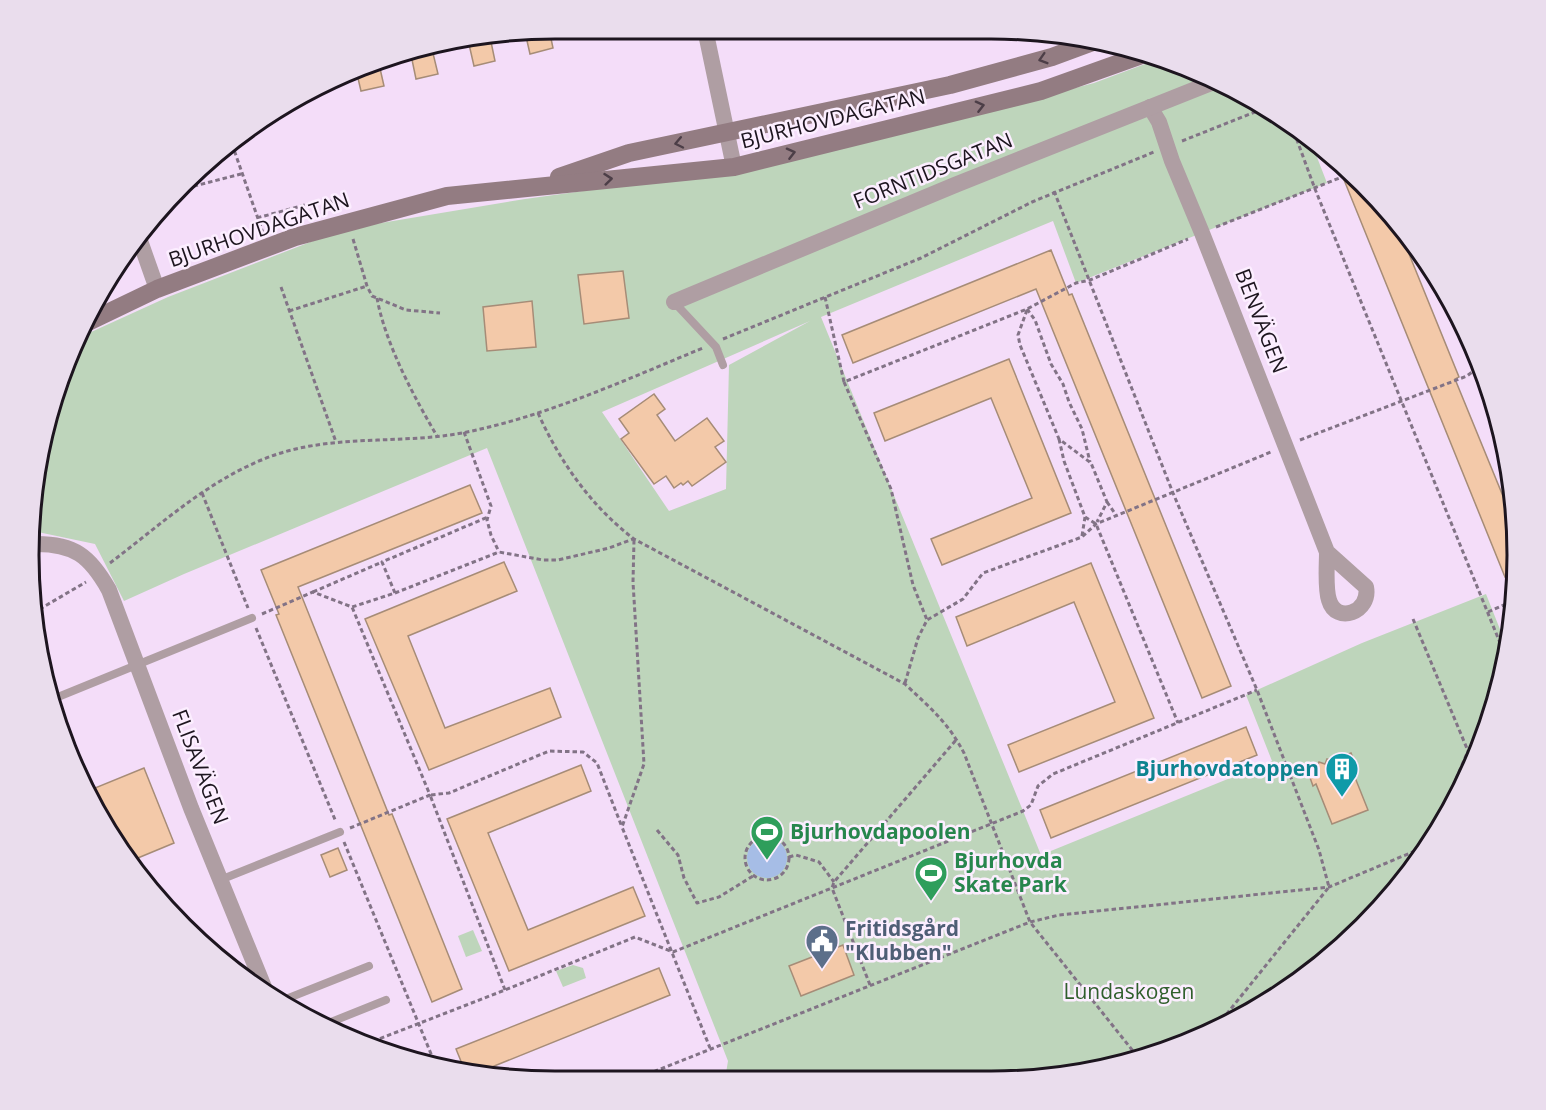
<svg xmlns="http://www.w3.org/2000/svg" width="1546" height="1110" viewBox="0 0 1546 1110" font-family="'Open Sans',sans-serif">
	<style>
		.green { fill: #bed5bb; fill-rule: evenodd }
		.water { fill: #a6bde6 }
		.building { fill: #f3c9a9; stroke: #a68c77; stroke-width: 1.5 }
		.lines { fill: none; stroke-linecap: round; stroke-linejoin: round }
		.path { stroke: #827386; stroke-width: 3; stroke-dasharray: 4.5 3; stroke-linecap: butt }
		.lane { stroke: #af9ea3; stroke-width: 8 }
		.street { stroke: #af9ea3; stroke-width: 16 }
		.secondary { stroke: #937c82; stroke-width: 18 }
		.oneway { stroke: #4c3e47 }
		.labels { text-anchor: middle; stroke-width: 5; stroke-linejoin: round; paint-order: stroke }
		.street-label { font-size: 21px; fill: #1d151f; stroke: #fceeff }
		.culture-label { font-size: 21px; font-weight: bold; fill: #0d838f; stroke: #fceeff; text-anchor: end }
		.leisure-label { font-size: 21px; font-weight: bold; fill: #27864d; stroke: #fceeff; text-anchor: start }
		.service-label { font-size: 21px; font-weight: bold; fill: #4e5e75; stroke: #fceeff; text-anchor: start }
		.park-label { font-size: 21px; fill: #305f2c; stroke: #fceeff }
		.rim { fill: none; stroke: #1d151f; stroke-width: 3 }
	</style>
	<rect width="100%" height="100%" fill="#f4ddf9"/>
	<g class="green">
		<path d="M1153,61L1255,99L1313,147L1327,183L1076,283L1053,221L821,317L1041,855L1272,761L1246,695L1362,643L1486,594L1507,647L1499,692L1463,788L1408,876L1338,951L1193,1041L1060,1077L725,1079L728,1061L487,448L184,574L124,601L95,544L33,531V486L78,338L168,297L331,234L369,225L525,199L735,170L935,125L1094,83ZM810,321L729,365L726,489L669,511L602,412Z"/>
		<polygon points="473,930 482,951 466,957 458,936"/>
		<polygon points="573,965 583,968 586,978 563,987 556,971"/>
	</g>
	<circle class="water" cx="767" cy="858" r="20"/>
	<g class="building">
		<polygon points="549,29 553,48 530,54 525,32"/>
		<polygon points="490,37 495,61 474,66 468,40"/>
		<polygon points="431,45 438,74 416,79 410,50 418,47"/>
		<polygon points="379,64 384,86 361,91 357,74"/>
		<polygon points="1340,170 1387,208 1394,217 1459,377 1455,379 1514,523 1516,572 1505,577"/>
		<polygon points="1051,250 1069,295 1072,294 1231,686 1202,698 1036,289 853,363 842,335"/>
		<polygon points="623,271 629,318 584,324 578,275"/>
		<polygon points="532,301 536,347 487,351 483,307"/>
		<polygon points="1009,359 1071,513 942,565 931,539 1032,498 991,398 885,441 874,413"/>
		<polygon points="654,394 665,409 657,415 675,441 707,418 724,441 715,447 726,462 692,486 688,481 683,485 681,483 674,488 666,476 654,484 621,439 629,433 619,419"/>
		<polygon points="470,485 482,513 298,587 389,815 392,814 462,989 432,1002 276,615 279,614 261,570"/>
		<polygon points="504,562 517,591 408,636 445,728 550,688 561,717 429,770 365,619"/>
		<polygon points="1091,563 1154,718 1019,772 1008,745 1115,702 1074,602 967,646 956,617"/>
		<polygon points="1246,727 1257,755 1051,838 1040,810"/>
		<polygon points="1351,753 1357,768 1352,770 1368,810 1332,824 1316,784 1313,786 1308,772 1317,768 1319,762 1325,764 1327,759 1333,761 1335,755 1341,757"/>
		<polygon points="581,765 591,791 488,833 528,930 633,887 645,916 509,971 447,819"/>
		<polygon points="144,768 174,843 133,860 90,790"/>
		<polygon points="338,848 347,870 330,877 321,855"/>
		<polygon points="843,945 854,975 801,996 789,966"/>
		<polygon points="659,968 670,995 477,1073 465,1071 456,1049"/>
	</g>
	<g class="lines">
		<g class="path">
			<polyline points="1294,132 1315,189 1505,655"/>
			<polyline points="1182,141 1265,108"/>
			<polyline points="232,144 263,233"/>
			<polyline points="179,190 241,174"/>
			<polyline points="1054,191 1173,493 1257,690 1319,850 1329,887"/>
			<polyline points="257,218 323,200 330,201 338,209"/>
			<polyline points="1216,227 1347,175"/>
			<polyline points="353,239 367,286 372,296 406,310 440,313"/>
			<polyline points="281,287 336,442"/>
			<polyline points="825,297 844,382 1027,309 1076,283 1090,280 1188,239"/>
			<path d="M377,298C385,343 414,397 437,436"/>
			<polyline points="1027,309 1035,320 1051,364 1063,384 1069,402 1082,429 1090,462"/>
			<polyline points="1027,310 1018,335 1020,345 1059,439 1091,463 1107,502 1097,522"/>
			<polyline points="289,311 367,286"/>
			<polyline points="723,339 921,258 1032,202 1154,152"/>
			<polyline points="844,382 891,489 913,585 927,620"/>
			<path d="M538,413C560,462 591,506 634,539L905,684C929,707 948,722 964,753L1030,922L1137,1056"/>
			<polyline points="464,432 491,506 487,520 491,535 499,552"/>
			<polyline points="1059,439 1064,461 1085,517 1096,524 1178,723"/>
			<polyline points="1300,440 1467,376 1480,366"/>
			<polyline points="202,493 248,608"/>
			<polyline points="1107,502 1116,515"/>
			<polyline points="1082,536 1085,517"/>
			<polyline points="634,540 633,582 644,764 622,827 710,1048"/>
			<path d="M110,563C159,526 206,482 264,459C327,433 397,445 462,433C545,417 625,380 703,348"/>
			<polyline points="313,592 382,562"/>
			<polyline points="395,593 382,562 488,517"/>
			<polyline points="1488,612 1515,600"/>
			<polyline points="33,613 86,582"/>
			<polyline points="262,614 313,592 352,607 395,593 499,552 543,560 558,560 609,548 633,539"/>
			<polyline points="1413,619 1468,751 1476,753"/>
			<polyline points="256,628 336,822"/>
			<polyline points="905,683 918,638 927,620 963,599 983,573 1082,537 1096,524 1271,452"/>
			<polyline points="1453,786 1468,751"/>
			<polyline points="350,828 430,795 352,607"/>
			<polyline points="657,830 678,855 684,878 697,903 719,897 753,876"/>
			<circle cx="767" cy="858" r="22"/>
			<polyline points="344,842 436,1066"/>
			<polyline points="789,857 796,855 819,862 834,882"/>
			<polyline points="870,985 832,888 834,882 956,740"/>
			<polyline points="505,990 430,795 449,793 549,751 583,752 597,763 622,827"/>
			<polyline points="1217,1026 1329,887"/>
			<polyline points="366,1044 505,990 635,937 673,952 1023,811 1031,805 1038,786 1053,774 1257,690"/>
			<polyline points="633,1080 1030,922 1059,915 1329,887 1427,846"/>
		</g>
		<g class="lane">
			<polyline points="674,302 716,347 723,365"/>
			<polyline points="53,699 252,618"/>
			<polyline points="220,880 340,832"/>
			<polyline points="281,1001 369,966"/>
			<polyline points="321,1026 386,1000"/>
		</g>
		<g class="street">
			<polyline points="705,29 734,167"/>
			<path d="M1150,107L1159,122L1172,161L1202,233L1327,552L1366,587C1371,612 1336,625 1329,600C1325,588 1327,566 1327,552"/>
			<polyline points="139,238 157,289"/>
			<polyline points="674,302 955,185 1211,83"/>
			<path d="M33,544C74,543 90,556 109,590L191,808L266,992"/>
		</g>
		<g class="secondary">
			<polyline points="559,177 629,153 950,85 1052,57 1098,40"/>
			<polyline points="82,325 157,289 295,237 447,196 734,167 1041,91 1139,56"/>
		</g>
	</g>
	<defs><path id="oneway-chevron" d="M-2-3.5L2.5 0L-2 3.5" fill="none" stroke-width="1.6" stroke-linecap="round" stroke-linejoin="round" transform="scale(1.5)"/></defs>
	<g class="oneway">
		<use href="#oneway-chevron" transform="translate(1043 59) rotate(163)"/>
		<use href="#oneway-chevron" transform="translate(980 106) rotate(-14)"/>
		<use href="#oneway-chevron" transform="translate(679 143) rotate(168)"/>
		<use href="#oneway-chevron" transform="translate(791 153) rotate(-14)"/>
		<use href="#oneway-chevron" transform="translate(608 179) rotate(-6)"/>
	</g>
	<defs>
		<g id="building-pin" transform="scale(1.725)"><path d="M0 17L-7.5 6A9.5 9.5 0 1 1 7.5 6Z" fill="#0f9aa8" stroke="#fceeff"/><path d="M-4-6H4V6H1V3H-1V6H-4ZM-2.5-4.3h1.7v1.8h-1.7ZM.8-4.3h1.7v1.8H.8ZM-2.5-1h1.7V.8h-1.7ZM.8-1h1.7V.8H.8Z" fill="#fff"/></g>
		<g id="stadium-pin" transform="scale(1.725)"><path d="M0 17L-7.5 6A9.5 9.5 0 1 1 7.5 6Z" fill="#2e9e5b" stroke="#fceeff"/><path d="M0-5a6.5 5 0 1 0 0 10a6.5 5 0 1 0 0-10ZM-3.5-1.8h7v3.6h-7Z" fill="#fff"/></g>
		<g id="civic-pin" transform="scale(1.725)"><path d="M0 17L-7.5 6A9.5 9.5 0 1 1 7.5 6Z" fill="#5c6f8a" stroke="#fceeff"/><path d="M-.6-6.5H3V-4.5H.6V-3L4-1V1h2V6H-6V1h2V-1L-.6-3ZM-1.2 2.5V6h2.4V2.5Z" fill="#fff"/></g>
	</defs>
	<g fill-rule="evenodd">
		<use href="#building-pin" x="1342" y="769"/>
		<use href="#stadium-pin" x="767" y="832"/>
		<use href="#stadium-pin" x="931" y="873"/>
		<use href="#civic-pin" x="822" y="941"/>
	</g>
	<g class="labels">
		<g class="street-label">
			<text transform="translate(833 119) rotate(-14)" y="7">BJURHOVDAGATAN</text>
			<text transform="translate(933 171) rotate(-22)" y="7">FORNTIDSGATAN</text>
			<text transform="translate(259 230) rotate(-19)" y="7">BJURHOVDAGATAN</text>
			<text transform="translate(1261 321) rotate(69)" y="7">BENVÄGEN</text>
			<text transform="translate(200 767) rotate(69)" y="7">FLISAVÄGEN</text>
		</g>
		<g class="culture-label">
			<text x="1319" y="776">Bjurhovdatoppen</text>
		</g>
		<g class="leisure-label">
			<text x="790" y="839">Bjurhovdapoolen</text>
			<text x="954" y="868">Bjurhovda<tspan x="954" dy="24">Skate Park</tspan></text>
		</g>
		<g class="service-label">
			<text x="845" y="936">Fritidsgård<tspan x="845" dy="24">"Klubben"</tspan></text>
		</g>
		<g class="park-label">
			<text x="1129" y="999">Lundaskogen</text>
		</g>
	</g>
	<path d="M0 0H1546V1110H0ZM555 39H991A516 516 0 0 1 1507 555V555A516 516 0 0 1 991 1071H555A516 516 0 0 1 39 555V555A516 516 0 0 1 555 39Z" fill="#eadded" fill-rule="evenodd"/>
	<path class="rim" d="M555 39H991A516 516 0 0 1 1507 555V555A516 516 0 0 1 991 1071H555A516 516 0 0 1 39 555V555A516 516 0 0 1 555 39Z"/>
</svg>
